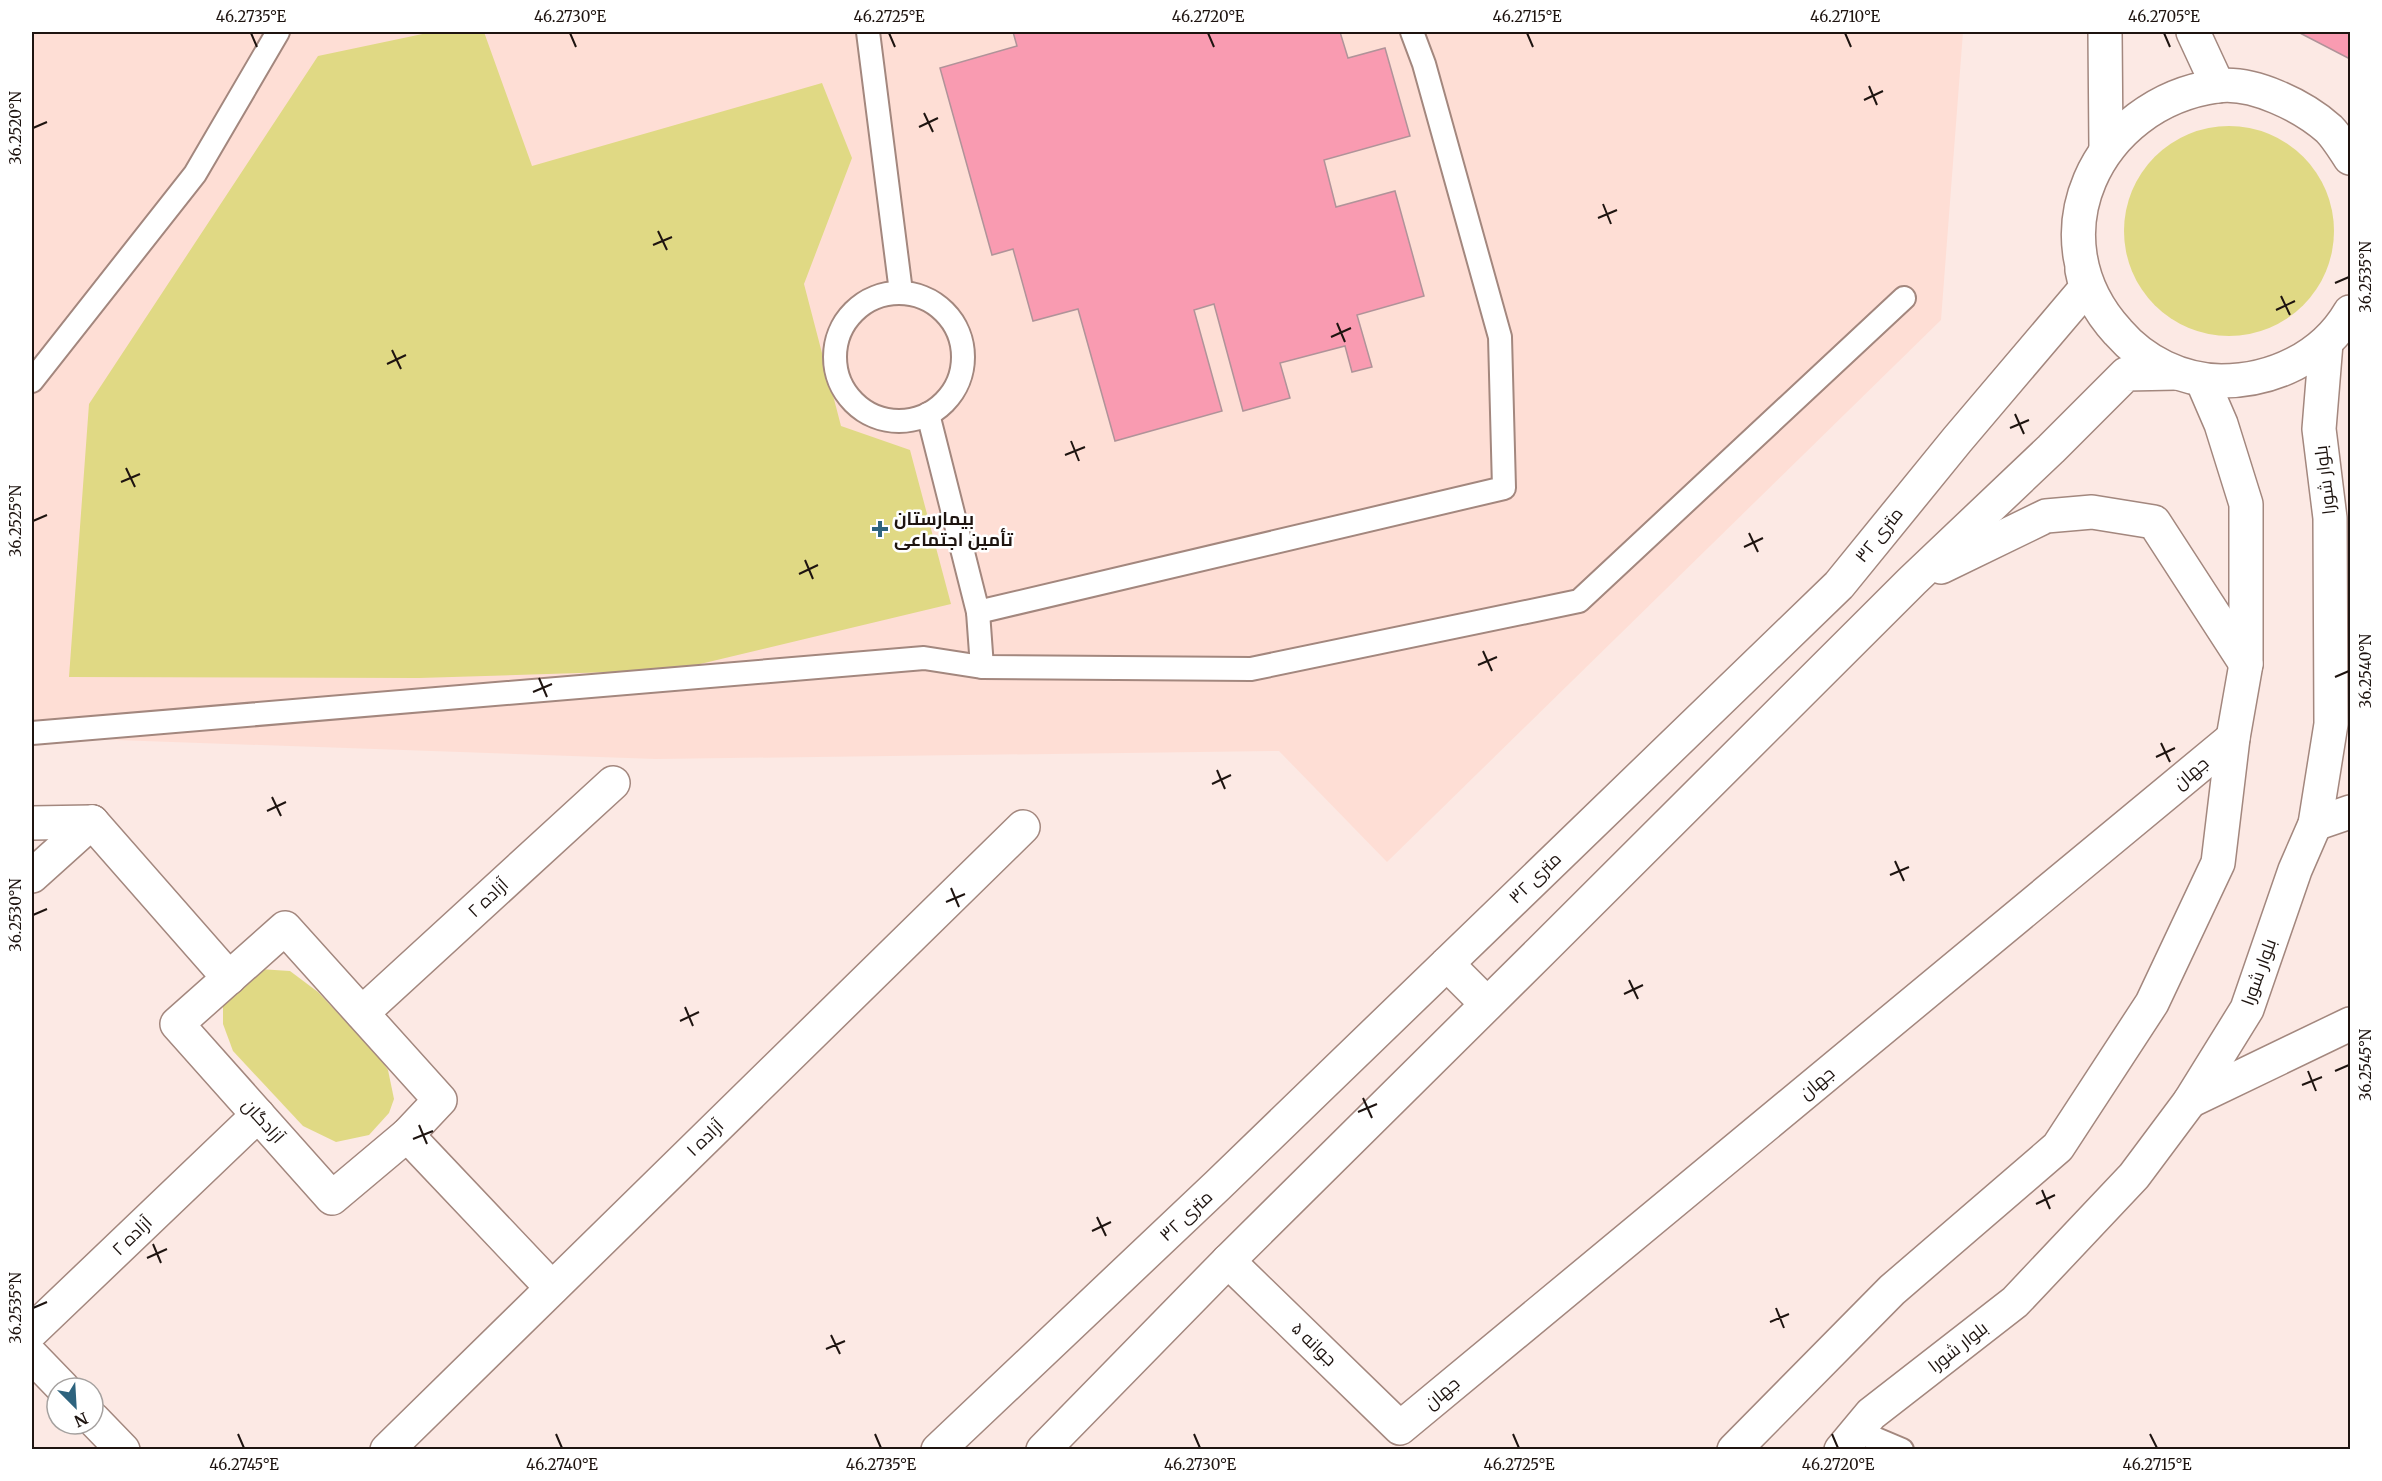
<svg xmlns="http://www.w3.org/2000/svg" width="2382" height="1481" viewBox="0 0 2382 1481" font-family="Merriweather,Cairo,serif">
	<style>
		.built { fill: #feded5 }
		.green { fill: #e0d984 }
		.building { fill: #f99bb1; stroke: #b09399; stroke-width: 1.5 }
		.lines { fill: none; stroke-linecap: round; stroke-linejoin: round }
		.service-casing { stroke: #a3877e; stroke-width: 26 }
		.minor-casing { stroke: #a3877e; stroke-width: 36 }
		.secondary-casing { stroke: #a3877e; stroke-width: 36 }
		.service { stroke: #fff; stroke-width: 22 }
		.minor { stroke: #fff; stroke-width: 33 }
		.secondary { stroke: #fff; stroke-width: 33 }
		.ticks { fill: none; stroke: #1e1410; stroke-width: 2 }
		.poi-dot { fill: #2d637e; stroke: #fff; stroke-width: 2 }
		.labels { text-anchor: middle; stroke-width: 5; stroke-linejoin: round; paint-order: stroke }
		.street-label { font-size: 18px; fill: #1e1410; stroke: #fff }
		.poi-label { font-size: 18px; font-weight: bold; fill: #1e1410; stroke: #fff; text-anchor: start }
		.neatline { fill: none; stroke: #1e1410; stroke-width: 2 }
		.ticks-label { font-size: 15px; text-anchor: middle; fill: #1e1410 }
	</style>
	<rect width="100%" height="100%" fill="#fce9e4"/>
	<polygon class="built" points="32,32 1963,32 1941,320 1387,862 1279,751 656,759 32,737"/>
	<g class="green">
		<polygon points="432,32 484,32 532,166 822,83 852,158 804,284 841,426 910,450 951,604 675,670 419,678 69,677 89,404 318,56"/>
		<circle cx="2229" cy="231" r="105"/>
		<polygon points="259,969 290,971 318,992 379,1057 388,1070 394,1099 389,1113 369,1135 336,1142 303,1126 233,1051 223,1024 223,1000"/>
	</g>
	<g class="building">
		<polygon points="1013,32 1340,32 1348,58 1385,48 1410,136 1324,160 1336,207 1395,191 1424,296 1357,315 1372,367 1352,372 1345,346 1280,363 1290,398 1243,411 1214,304 1194,310 1222,411 1115,441 1078,309 1033,321 1013,249 992,255 940,68 1017,46"/>
		<polygon points="2298,32 2350,32 2350,59"/>
	</g>
	<g class="lines">
		<g class="service-casing">
			<g id="service">
				<polyline points="868,32 901,292"/>
				<circle cx="899" cy="357" r="64"/>
				<polyline points="32,381 195,174 278,32"/>
				<polyline points="928,414 978,612 982,667"/>
				<polyline points="978,612 1504,488 1500,337 1424,64 1412,32"/>
				<polyline points="32,733 924,658 982,667 1251,669 1579,601 1904,298"/>
				<polyline points="1857,1431 1902,1450"/>
			</g>
		</g>
		<g class="minor-casing">
			<g id="minor">
				<polyline points="92,822 229,978"/>
				<polyline points="32,823 92,822"/>
				<polyline points="2315,824 2350,812"/>
				<polyline points="32,876 92,822"/>
				<polygon points="285,928 440,1100 407,1135 332,1198 177,1024"/>
				<polyline points="362,1013 613,783"/>
				<polyline points="2190,1101 2350,1024"/>
				<polyline points="407,1135 552,1288"/>
				<polyline points="1228,1261 1400,1428 2233,738"/>
				<polyline points="32,1331 258,1115"/>
				<polyline points="32,1356 63,1388"/>
				<polyline points="93,1419 123,1450"/>
				<polyline points="387,1450 1023,827"/>
			</g>
		</g>
		<g class="secondary-casing">
			<g id="secondary">
				<polyline points="2105,32 2106,149"/>
				<polyline points="2193,32 2218,86"/>
				<path d="M2350,158C2344,149 2337,137 2329,129C2303,106 2253,81 2217,86C2096,103 2032,238 2118,332C2144,362 2181,380 2221,381C2272,381 2323,358 2350,312"/>
				<polyline points="1941,567 2046,516 2092,512 2154,522 2246,664"/>
				<polyline points="1447,964 1487,1004"/>
				<polyline points="938,1450 1218,1185 1839,585 1957,440 2086,288 2082,270"/>
				<polyline points="1043,1450 1228,1261 1540,952 1912,581 2051,449 2126,374 2176,373"/>
				<polyline points="1734,1450 1892,1290 2058,1147 2152,1003 2218,863 2233,738 2246,664 2246,504 2221,424 2202,380"/>
				<polyline points="1841,1450 1871,1414 2015,1302 2134,1176 2190,1101 2247,1009 2295,870 2315,824 2331,724 2330,518 2319,429 2326,343"/>
			</g>
		</g>
		<use href="#service" class="service"/>
		<use href="#minor" class="minor"/>
		<use href="#secondary" class="secondary"/>
	</g>
	<path class="ticks" d="M251,33L257,47M570,33L576,47M889,33L895,47M1208,33L1214,47M1527,33L1533,47M1845,33L1851,47M2164,33L2170,47M1869,86L1877,105M1864,100L1883,91M924,113L933,132M919,127L938,118M33,128L47,122M1603,204L1611,224M1598,218L1617,210M658,231L667,250M653,245L672,237M2335,283L2349,277M2281,296L2290,315M2276,310L2295,301M1337,323L1345,342M1331,337L1351,328M392,350L401,369M387,364L406,355M2015,414L2024,434M2010,428L2029,420M1071,441L1079,461M1065,455L1085,447M126,468L135,487M121,482L140,474M33,521L47,515M1749,533L1758,552M1744,547L1763,538M805,560L813,579M799,574L818,565M1483,651L1492,671M1478,665L1497,657M2335,677L2349,671M539,678L547,697M533,692L552,684M2161,743L2170,762M2156,757L2175,748M1217,770L1225,789M1212,784L1231,775M272,797L281,816M267,811L286,802M1895,861L1904,881M1890,875L1909,867M951,888L959,907M946,902L965,894M33,915L47,909M1629,980L1638,999M1624,994L1643,985M685,1007L693,1026M680,1021L699,1012M2308,1071L2316,1091M2335,1071L2349,1065M2302,1085L2322,1077M1363,1098L1372,1118M1358,1112L1377,1104M419,1125L427,1144M413,1139L433,1131M2042,1190L2050,1209M2036,1204L2055,1195M1097,1217L1106,1236M1092,1231L1111,1222M153,1244L161,1263M147,1258L167,1249M33,1308L47,1302M1776,1308L1784,1328M1770,1322L1789,1314M831,1335L840,1354M826,1349L845,1341M238,1434L244,1448M556,1434L562,1448M875,1434L881,1448M1194,1434L1200,1448M1513,1434L1519,1448M1832,1434L1838,1448M2150,1434L2157,1448"/>
	<path class="poi-dot" d="M877 520h6v6h6v6h-6v6h-6v-6h-6v-6h6z"/>
	<g class="labels">
		<g class="street-label">
			<text transform="translate(2325 480) rotate(-97)" y="6">بلوار شورا</text>
			<text transform="translate(1879 535) rotate(-51)" y="6">۳۲ متری</text>
			<text transform="translate(2191 773) rotate(-40)" y="6">جهان</text>
			<text transform="translate(1535 878) rotate(-44)" y="6">۳۲ متری</text>
			<text transform="translate(488 898) rotate(-43)" y="6">آزاده ۲</text>
			<text transform="translate(2259 972) rotate(-70)" y="6">بلوار شورا</text>
			<text transform="translate(1817 1083) rotate(-40)" y="6">جهان</text>
			<text transform="translate(263 1121) rotate(48)" y="6">آزادگان</text>
			<text transform="translate(705 1138) rotate(-44)" y="6">آزاده ۱</text>
			<text transform="translate(1186 1216) rotate(-43)" y="6">۳۲ متری</text>
			<text transform="translate(132 1236) rotate(-44)" y="6">آزاده ۲</text>
			<text transform="translate(1314 1344) rotate(44)" y="6">جوانه ۵</text>
			<text transform="translate(1958 1347) rotate(-38)" y="6">بلوار شورا</text>
			<text transform="translate(1442 1393) rotate(-40)" y="6">جهان</text>
		</g>
		<g class="poi-label">
			<text x="894" y="525">بیمارستان<tspan x="894" dy="21">تأمین اجتماعی</tspan></text>
		</g>
	</g>
	<rect width="2382" height="1481" fill="none" stroke="#ffffff" stroke-width="66"/>
	<g transform="translate(75 1406) rotate(156)"><circle r="28" fill="#ffffff" stroke="#a5a19f" stroke-width="1.5"/>
	<path d="M0-4.5L10 22L0 15L-10 22Z" fill="#2d637e"/>
	<text y="-9" font-size="16" font-weight="bold" text-anchor="middle" fill="#1e1410">N</text>
	</g>
	<rect x="33" y="33" width="2316" height="1415" class="neatline"/>
	<g class="ticks-label">
		<text x="251" y="22">46.2735°E</text>
		<text x="570" y="22">46.2730°E</text>
		<text x="889" y="22">46.2725°E</text>
		<text x="1208" y="22">46.2720°E</text>
		<text x="1527" y="22">46.2715°E</text>
		<text x="1845" y="22">46.2710°E</text>
		<text x="2164" y="22">46.2705°E</text>
		<text transform="translate(16 128) rotate(-90)" y="5">36.2520°N</text>
		<text transform="translate(2366 277) rotate(-90)" y="5">36.2535°N</text>
		<text transform="translate(16 521) rotate(-90)" y="5">36.2525°N</text>
		<text transform="translate(2366 671) rotate(-90)" y="5">36.2540°N</text>
		<text transform="translate(16 915) rotate(-90)" y="5">36.2530°N</text>
		<text transform="translate(2366 1065) rotate(-90)" y="5">36.2545°N</text>
		<text transform="translate(16 1308) rotate(-90)" y="5">36.2535°N</text>
		<text x="244" y="1470">46.2745°E</text>
		<text x="562" y="1470">46.2740°E</text>
		<text x="881" y="1470">46.2735°E</text>
		<text x="1200" y="1470">46.2730°E</text>
		<text x="1519" y="1470">46.2725°E</text>
		<text x="1838" y="1470">46.2720°E</text>
		<text x="2157" y="1470">46.2715°E</text>
	</g>
</svg>
